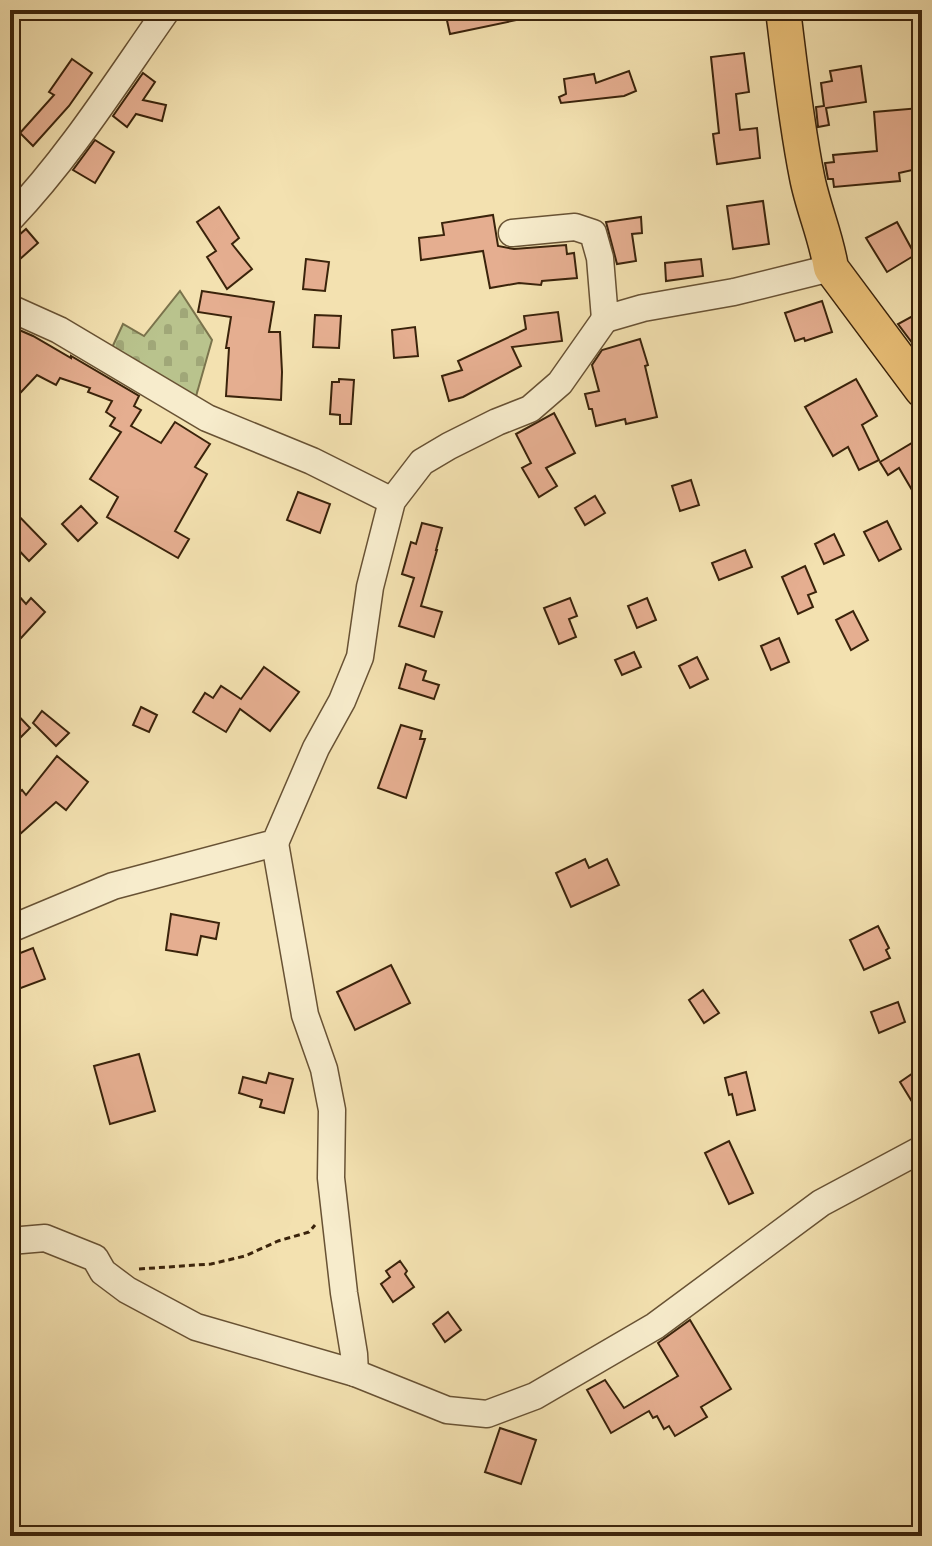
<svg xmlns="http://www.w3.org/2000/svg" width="932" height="1546" viewBox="0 0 932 1546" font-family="'EB Garamond',serif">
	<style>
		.cemetery { fill: url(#cemetery-stones); stroke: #7a734c; stroke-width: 2 }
		.building { fill: #e5ae90; stroke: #3a230b; stroke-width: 2 }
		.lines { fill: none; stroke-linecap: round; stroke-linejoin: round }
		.minor-casing { stroke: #685234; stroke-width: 29 }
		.major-casing { stroke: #3a230b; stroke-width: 37 }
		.path { stroke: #3a230b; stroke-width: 3; stroke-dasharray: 6 4; stroke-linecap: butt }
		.minor { stroke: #f7eccc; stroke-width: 26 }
		.major { stroke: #eac078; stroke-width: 34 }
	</style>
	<defs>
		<pattern id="cemetery-stones" width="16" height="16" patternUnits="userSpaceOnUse" patternTransform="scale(2)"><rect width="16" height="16" fill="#b9c38d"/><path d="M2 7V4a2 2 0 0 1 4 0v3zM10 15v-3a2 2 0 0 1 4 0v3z" fill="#a0a778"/></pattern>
	</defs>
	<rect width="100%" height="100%" fill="#f3e1b0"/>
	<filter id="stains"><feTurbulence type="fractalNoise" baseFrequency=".0025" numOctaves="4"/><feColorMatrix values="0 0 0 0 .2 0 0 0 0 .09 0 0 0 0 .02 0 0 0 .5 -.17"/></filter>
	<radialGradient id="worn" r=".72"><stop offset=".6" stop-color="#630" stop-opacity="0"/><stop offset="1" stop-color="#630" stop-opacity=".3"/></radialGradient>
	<polygon class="cemetery" points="180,291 212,340 193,407 110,352 123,324 144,336"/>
	<g class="building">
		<polygon points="464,10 531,10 531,17 450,34 446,16 465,12"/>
		<polygon points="744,53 749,92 736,94 740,130 757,128 760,158 717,164 713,134 719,133 711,57"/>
		<polygon points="72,59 92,73 69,106 33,146 20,133 54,95 49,92"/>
		<polygon points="861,66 866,102 826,108 829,125 818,127 816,107 824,106 821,83 832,81 830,71"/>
		<polygon points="629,71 636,91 624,96 561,103 559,97 566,94 564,79 594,74 596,83"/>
		<polygon points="143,73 155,82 143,100 166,105 162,121 136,114 127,127 113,116"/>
		<polygon points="920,108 922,139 915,140 921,168 899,173 900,181 834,187 833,179 828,179 825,163 834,162 833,155 877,151 874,112"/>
		<polygon points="95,140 114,152 95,183 73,170"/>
		<polygon points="763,201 769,244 733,249 727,206"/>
		<polygon points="219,207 239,238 232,244 252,269 227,289 207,257 216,251 197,222"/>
		<polygon points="493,215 498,246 514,249 566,245 567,254 574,253 577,278 542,281 541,285 519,283 490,288 483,251 421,260 419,238 444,235 442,223"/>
		<polygon points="641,217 642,233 632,234 636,261 617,264 606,222"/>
		<polygon points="897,222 915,255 887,272 866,238"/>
		<polygon points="26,229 38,243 10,268 10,243"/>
		<polygon points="306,259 329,262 325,291 303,289"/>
		<polygon points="701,259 703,276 666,281 665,263"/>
		<polygon points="202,291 274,302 269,332 280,332 282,372 281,400 226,396 229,348 226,348 231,317 198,312"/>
		<polygon points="822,301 832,332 805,341 804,338 795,341 785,313"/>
		<polygon points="922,311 922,339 913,344 898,324"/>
		<polygon points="558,312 562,341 512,347 521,366 463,397 449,401 442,376 462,370 458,361 526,329 524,316"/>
		<polygon points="315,315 341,316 339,348 313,347"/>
		<polygon points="10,326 33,336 71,358 71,356 139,396 134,406 141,410 131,426 161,443 175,422 210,444 195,467 207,474 175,531 189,539 178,558 107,517 118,497 90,479 121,432 110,426 115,418 106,412 112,401 88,392 90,388 60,378 56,385 37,375 10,404"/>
		<polygon points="415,327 418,356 394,358 392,330"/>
		<polygon points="640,339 648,365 645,366 657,417 626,424 625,419 596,426 592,409 589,409 585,394 599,391 592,365 602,350"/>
		<polygon points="339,379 354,380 351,424 340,424 340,415 330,414 332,382 339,382"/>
		<polygon points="856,379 877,416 862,425 879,460 859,470 848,447 833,456 805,407"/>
		<polygon points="554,413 575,453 546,468 557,486 539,497 522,468 531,463 516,434"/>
		<polygon points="917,440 922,449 922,507 899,468 888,475 880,462"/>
		<polygon points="691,480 699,505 680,511 672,486"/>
		<polygon points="298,492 330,504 320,533 287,520"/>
		<polygon points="595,496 605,513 585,525 575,508"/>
		<polygon points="81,506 97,523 78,541 62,524"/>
		<polygon points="10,507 46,544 29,561 10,541"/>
		<polygon points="887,521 901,549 879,561 864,532"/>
		<polygon points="422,523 442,528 436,550 437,550 421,606 442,612 434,637 399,626 414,578 402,574 411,542 416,544"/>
		<polygon points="834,534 844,555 824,564 815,544"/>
		<polygon points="745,550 752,567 719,580 712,563"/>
		<polygon points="805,566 816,592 808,595 813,607 798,614 782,577"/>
		<polygon points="10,586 26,604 31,598 45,612 10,650"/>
		<polygon points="570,598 577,616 569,619 576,637 559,644 544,608"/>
		<polygon points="647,598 656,620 637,628 628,606"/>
		<polygon points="853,611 868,640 851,650 836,620"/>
		<polygon points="779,638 789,662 771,670 761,646"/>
		<polygon points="634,652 641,667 622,675 615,660"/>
		<polygon points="697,657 708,679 690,688 679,666"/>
		<polygon points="406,664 426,671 423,680 439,685 434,699 399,688"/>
		<polygon points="264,667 299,692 270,731 240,709 226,732 193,712 205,693 213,698 221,686 241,699"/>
		<polygon points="10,707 30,728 10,748"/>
		<polygon points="141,707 157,715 149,732 133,725"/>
		<polygon points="42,711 69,733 56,746 33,723"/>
		<polygon points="401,725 422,731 420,739 425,739 406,798 378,788"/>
		<polygon points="57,756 88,782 66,810 56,802 10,843 10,800 22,790 26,795"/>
		<polygon points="585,859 589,868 607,859 619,885 571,907 556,873"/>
		<polygon points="171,914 219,923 216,939 201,936 197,955 166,950"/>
		<polygon points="878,926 889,948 886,950 890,958 864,970 850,940"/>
		<polygon points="33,948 45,979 10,992 10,957"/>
		<polygon points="391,965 410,1003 355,1030 337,992"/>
		<polygon points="703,990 719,1013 704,1023 689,1000"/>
		<polygon points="898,1002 905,1022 879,1033 871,1012"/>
		<polygon points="139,1054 155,1111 110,1124 94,1066"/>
		<polygon points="922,1067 922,1118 900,1082"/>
		<polygon points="746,1072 755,1110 737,1115 732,1094 729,1095 725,1078"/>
		<polygon points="269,1073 293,1079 284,1113 260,1107 262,1100 239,1093 243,1077 266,1083"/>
		<polygon points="729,1141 753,1193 729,1204 705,1153"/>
		<polygon points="400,1261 407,1271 405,1274 414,1287 393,1302 381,1284 390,1277 386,1271"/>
		<polygon points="448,1312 461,1330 445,1342 433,1324"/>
		<polygon points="690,1320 731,1389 701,1407 707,1417 675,1436 669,1426 664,1429 657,1416 653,1418 649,1411 611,1433 587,1390 605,1380 624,1408 678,1376 658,1343"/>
		<polygon points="500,1428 536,1440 521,1484 485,1472"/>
	</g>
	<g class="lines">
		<g class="minor-casing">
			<g id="minor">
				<path d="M10,219C70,156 117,81 167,10"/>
				<polyline points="512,233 575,227 593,233 600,258 605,319 643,308 734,292 831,268"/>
				<polyline points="10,308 59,330 207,418 312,461 392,501"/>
				<polyline points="275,843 305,1015 324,1069 332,1110 331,1178 344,1293 354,1354 355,1373"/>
				<polyline points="10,929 113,886 275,843 316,748 342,701 360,657 370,587 392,501 422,462 449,446 497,422 530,409 560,383 605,319"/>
				<polyline points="10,1241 45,1238 95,1258 103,1272 127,1290 196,1327 355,1373 447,1410 487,1414 535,1396 655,1326 821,1203 922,1149"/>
			</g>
		</g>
		<g class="major-casing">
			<path id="major" d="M783,10C790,66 796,122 807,177C813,208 826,236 831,268L922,390"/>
		</g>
		<polyline class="path" points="139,1269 211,1264 245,1256 278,1241 309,1232 315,1225"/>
		<use href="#minor" class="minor"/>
		<use href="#major" class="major"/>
	</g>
	<rect width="932" height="1546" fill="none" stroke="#f3e1b0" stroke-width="40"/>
	<rect x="12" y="12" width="908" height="1522" fill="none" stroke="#3a230b" stroke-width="4"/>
	<rect x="20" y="20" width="892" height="1506" fill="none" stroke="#3a230b" stroke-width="2"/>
	<rect width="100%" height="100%" filter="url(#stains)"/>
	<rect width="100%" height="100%" fill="url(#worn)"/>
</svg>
